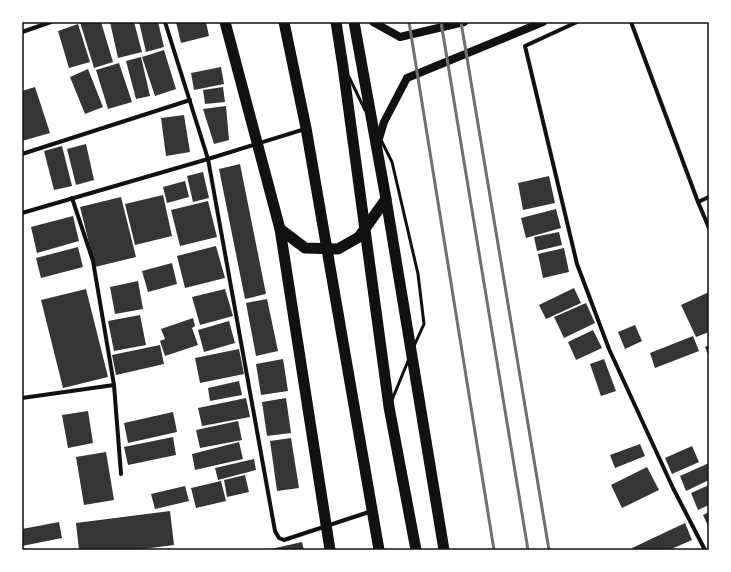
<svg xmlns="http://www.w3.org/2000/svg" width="731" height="572" viewBox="0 0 731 572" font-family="Roboto,sans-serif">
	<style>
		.building { fill: #353535 }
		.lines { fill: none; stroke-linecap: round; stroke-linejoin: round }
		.service { stroke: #111; stroke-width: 3 }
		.minor { stroke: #111; stroke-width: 4 }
		.secondary { stroke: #111; stroke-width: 8 }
		.trunk { stroke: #111; stroke-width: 11 }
		.rail { stroke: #707070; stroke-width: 3 }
		.neatline { fill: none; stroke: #111; stroke-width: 1.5 }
	</style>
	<rect width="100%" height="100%" fill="#fff"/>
	<g class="building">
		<polygon points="80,22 101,22 113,62 94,68"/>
		<polygon points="110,22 134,22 142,52 118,58"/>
		<polygon points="139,22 158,22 164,47 146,52"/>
		<polygon points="176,22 206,22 209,36 181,43"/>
		<polygon points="78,24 90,62 69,68 58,31"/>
		<polygon points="164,50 176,89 155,96 142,57"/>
		<polygon points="141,57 150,96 136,99 126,61"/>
		<polygon points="119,63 132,102 108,109 96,70"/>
		<polygon points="221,67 224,84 194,90 191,73"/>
		<polygon points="88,69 103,107 85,114 70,77"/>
		<polygon points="35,87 50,133 22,141 22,91"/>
		<polygon points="223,87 225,102 205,104 203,90"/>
		<polygon points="226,106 229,140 214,144 203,109"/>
		<polygon points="184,115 190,152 166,156 161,118"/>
		<polygon points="86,144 94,180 76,185 67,149"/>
		<polygon points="62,146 72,186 54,190 44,151"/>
		<polygon points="240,164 266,294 245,299 219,169"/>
		<polygon points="203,172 209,198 193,202 187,176"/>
		<polygon points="549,176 555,203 523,210 518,183"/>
		<polygon points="185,181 189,197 167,203 163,187"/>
		<polygon points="163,195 172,236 135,245 125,204"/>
		<polygon points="121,197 136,257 95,267 80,207"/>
		<polygon points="208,201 217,237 180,246 171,210"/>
		<polygon points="556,209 561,228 526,238 521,218"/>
		<polygon points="73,216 79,241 37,253 31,227"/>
		<polygon points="559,232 562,245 537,251 534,237"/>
		<polygon points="216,246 225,278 185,288 177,256"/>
		<polygon points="78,247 83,267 41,278 36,258"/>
		<polygon points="564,248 569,272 543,278 538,254"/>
		<polygon points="172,263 177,284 148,292 142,271"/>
		<polygon points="138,281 143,309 115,314 110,287"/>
		<polygon points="574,288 581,303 546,319 539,305"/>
		<polygon points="86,289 108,377 63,388 41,300"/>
		<polygon points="225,289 233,316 200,325 192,297"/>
		<polygon points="709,292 709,332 696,337 681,305"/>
		<polygon points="267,299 278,351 256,356 246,303"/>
		<polygon points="586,303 595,323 564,338 554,317"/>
		<polygon points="140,315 146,345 114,351 108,321"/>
		<polygon points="193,318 195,326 192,328 198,345 165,356 160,341 165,339 161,329"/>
		<polygon points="229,321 235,343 204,352 198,330"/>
		<polygon points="635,325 642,341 625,349 618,332"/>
		<polygon points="593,330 602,348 576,360 568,342"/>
		<polygon points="693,336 699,351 655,368 650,353"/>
		<polygon points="160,345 164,364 116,375 112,355"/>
		<polygon points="709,345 709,357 705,347"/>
		<polygon points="239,349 244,374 200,383 195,358"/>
		<polygon points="283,359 288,391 261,395 256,364"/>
		<polygon points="604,359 616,391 601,396 590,364"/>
		<polygon points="239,381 242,395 210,401 208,388"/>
		<polygon points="246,398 250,417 202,426 198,408"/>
		<polygon points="286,398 291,433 267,436 262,402"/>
		<polygon points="88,411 93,443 68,448 62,415"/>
		<polygon points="173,412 177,432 128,443 124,423"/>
		<polygon points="238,421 242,440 200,448 196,430"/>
		<polygon points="173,437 176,455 128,465 124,447"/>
		<polygon points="291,438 299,488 277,491 270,441"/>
		<polygon points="239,442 243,459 195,470 192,454"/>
		<polygon points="640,444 645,456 615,468 610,455"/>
		<polygon points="692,446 699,462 672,474 665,458"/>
		<polygon points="106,452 114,500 84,505 76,457"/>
		<polygon points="254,459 256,470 218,480 215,468"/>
		<polygon points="709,463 709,480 686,491 680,476"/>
		<polygon points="647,467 659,490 622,508 611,485"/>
		<polygon points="245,475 249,492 227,497 224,480"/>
		<polygon points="221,481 226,501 196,508 191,488"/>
		<polygon points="709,485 709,505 698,510 691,493"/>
		<polygon points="185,486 189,501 155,509 151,494"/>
		<polygon points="170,511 174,545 135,550 79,550 76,523"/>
		<polygon points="709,512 709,528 703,515"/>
		<polygon points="59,522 62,538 22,546 22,529"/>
		<polygon points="685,523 692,540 669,550 633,550 632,548"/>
		<polygon points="302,542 304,550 271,550 271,549"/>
	</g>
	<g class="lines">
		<g class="service">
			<polyline points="349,77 365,110"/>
			<polyline points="381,140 392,162 418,274 424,324 414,346"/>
			<polyline points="392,400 408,361"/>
		</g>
		<g class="minor">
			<polyline points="165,22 208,159 275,531 279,538 284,540 372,511"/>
			<polyline points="577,22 525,46 577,264 609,349 673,488 705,550"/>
			<polyline points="631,22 698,202 709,228"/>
			<polyline points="22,32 51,22"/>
			<polyline points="22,154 190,100"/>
			<polyline points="72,198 93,261 114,385 121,474"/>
			<polyline points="698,202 709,197"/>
			<polyline points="22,213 208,159 305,129"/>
			<polyline points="22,398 114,385"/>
		</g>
		<g class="secondary">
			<polyline points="373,22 400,37 464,22"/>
			<polyline points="377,145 384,122 407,78 543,22"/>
		</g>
		<g class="trunk">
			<polyline points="225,22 280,229 330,550"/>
			<polyline points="284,22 306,128 379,550"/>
			<polyline points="336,22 343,67 389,407 416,550"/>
			<polyline points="354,22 386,199 444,550"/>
			<polyline points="280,229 305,248 338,249 359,237 386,199"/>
		</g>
		<g class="rail">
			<polyline points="409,22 494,550"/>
			<polyline points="441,22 528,550"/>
			<polyline points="461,22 549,550"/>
		</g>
	</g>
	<rect width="731" height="572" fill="none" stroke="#ffffff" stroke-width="46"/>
	<rect x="23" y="23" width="685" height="526" class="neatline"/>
</svg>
